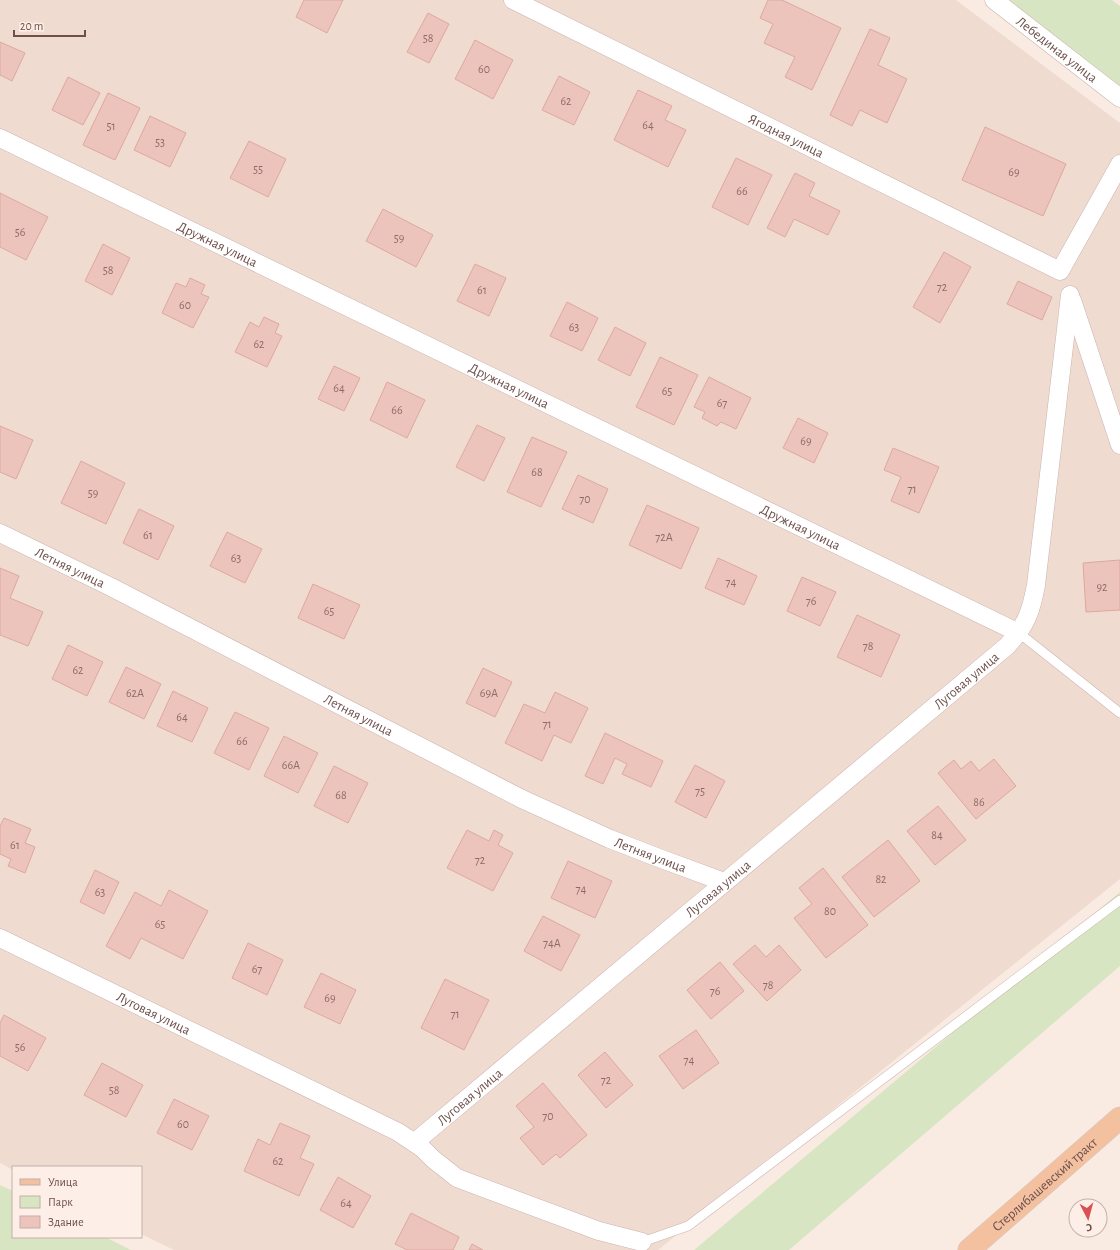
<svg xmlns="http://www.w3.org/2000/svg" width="1120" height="1250" viewBox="0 0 1120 1250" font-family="'Alegreya Sans',sans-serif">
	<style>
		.residential { fill: #f0dbd1 }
		.green { fill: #d8e5c2 }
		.building { fill: #ecc4bc; stroke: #dda89e }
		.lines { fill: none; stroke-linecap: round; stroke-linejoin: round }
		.service-casing { stroke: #cbb3ad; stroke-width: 10 }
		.minor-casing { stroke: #cbb3ad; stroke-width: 19 }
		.primary-casing { stroke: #d4cac9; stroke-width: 23 }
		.service { stroke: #fff; stroke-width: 9 }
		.minor { stroke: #fff; stroke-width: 18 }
		.primary { stroke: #f3c19f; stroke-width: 22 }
		.labels { text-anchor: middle; stroke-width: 3.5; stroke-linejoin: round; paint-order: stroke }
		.number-label { font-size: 12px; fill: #8e6c67 }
		.street-label { font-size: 14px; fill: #6e4f4b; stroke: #fdefe7 }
	</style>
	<rect width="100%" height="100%" fill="#faebe2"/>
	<polygon class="residential" points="0,0 956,0 1120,123 1120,879 658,1250 174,1250 141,1234 141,1167 13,1167 13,1170 0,1163"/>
	<g class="green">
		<polygon points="990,0 1112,0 1120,6 1120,92"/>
		<polygon points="1120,892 1120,966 789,1250 694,1250"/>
		<polygon points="0,1185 13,1191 13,1237 105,1237 131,1250 0,1250"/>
	</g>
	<g class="building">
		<polygon points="304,0 343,0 327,33 296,17"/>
		<polygon points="768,0 782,0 841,28 812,90 785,77 795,57 764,43 773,24 760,18"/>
		<polygon points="428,13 449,24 429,63 407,52"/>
		<polygon points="870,29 890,38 878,65 907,79 887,123 860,110 852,126 830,115"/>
		<polygon points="475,40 513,60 493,99 455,79"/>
		<polygon points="0,42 25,53 12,81 0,75"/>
		<polygon points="559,76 590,92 574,125 542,110"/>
		<polygon points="68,77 100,93 83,125 52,110"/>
		<polygon points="638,90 672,106 665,120 686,130 668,167 614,140"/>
		<polygon points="108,93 140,108 115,160 83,145"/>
		<polygon points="150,116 186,133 170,167 134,150"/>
		<polygon points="985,127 1066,164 1043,216 962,180"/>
		<polygon points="249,141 286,159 268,197 230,178"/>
		<polygon points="736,158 772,175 748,225 712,207"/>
		<polygon points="795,173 815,183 809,196 840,211 828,235 794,219 785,237 767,228"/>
		<polygon points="0,193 48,217 26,260 0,247"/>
		<polygon points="383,209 433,235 416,267 366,241"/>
		<polygon points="103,244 130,258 112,295 85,281"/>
		<polygon points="944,252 971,267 940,323 913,307"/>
		<polygon points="475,264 506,278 489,316 457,301"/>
		<polygon points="190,278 205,285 201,294 209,297 193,328 162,313 176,283 186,287"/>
		<polygon points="1018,281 1052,297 1042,320 1007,304"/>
		<polygon points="567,302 598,318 582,351 550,336"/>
		<polygon points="264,317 279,324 275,333 282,336 267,367 235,352 250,322 259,327"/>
		<polygon points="615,327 646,343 630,376 598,360"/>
		<polygon points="660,357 698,375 674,425 636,407"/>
		<polygon points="334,366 360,378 344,411 318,399"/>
		<polygon points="709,377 751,398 736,429 721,422 717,426 702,418 705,412 694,407"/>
		<polygon points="387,382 425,400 407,438 370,420"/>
		<polygon points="798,418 828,433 814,463 783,448"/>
		<polygon points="477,425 505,438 484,481 456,467"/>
		<polygon points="0,426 33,440 16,479 0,472"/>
		<polygon points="532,437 567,452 541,507 507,492"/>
		<polygon points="893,448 939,467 919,513 891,501 901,477 884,470"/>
		<polygon points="81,461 125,483 106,524 61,503"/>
		<polygon points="578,475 608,489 593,523 562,509"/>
		<polygon points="647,505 699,528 681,569 629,545"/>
		<polygon points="139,509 174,526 158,560 123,543"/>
		<polygon points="227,532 262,549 245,583 210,566"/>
		<polygon points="718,558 757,576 744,605 705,588"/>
		<polygon points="1120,560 1120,610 1086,612 1083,563"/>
		<polygon points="0,568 19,576 10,598 43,612 28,646 0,635"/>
		<polygon points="802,577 836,592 820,626 787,611"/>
		<polygon points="313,584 360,605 344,639 298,618"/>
		<polygon points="857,615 900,635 881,677 837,657"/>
		<polygon points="68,645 103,662 87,696 52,679"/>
		<polygon points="126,667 161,684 144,719 109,702"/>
		<polygon points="483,668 512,682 495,717 466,703"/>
		<polygon points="173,691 208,708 192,742 157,726"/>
		<polygon points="555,692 588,708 571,743 554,735 542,761 505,743 524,704 545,713"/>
		<polygon points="235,712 269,728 249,770 214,753"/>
		<polygon points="605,733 663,761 651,787 622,774 627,764 615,758 603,784 585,776"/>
		<polygon points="284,736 318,753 298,793 264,776"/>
		<polygon points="994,759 1016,786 976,819 938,773 954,760 961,769 971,761 979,771"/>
		<polygon points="695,765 725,781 706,818 675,802"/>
		<polygon points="334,766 368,783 348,823 314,806"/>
		<polygon points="938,806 966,840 935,865 907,831"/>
		<polygon points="4,818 31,829 25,843 35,847 25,873 8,866 11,859 0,854 0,826"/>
		<polygon points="467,830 489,841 494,830 503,835 498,845 513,853 493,891 447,868"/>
		<polygon points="888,840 920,881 874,917 842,877"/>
		<polygon points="568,861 612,881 595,918 551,898"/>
		<polygon points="823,868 868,925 826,958 794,918 812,904 799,888"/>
		<polygon points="95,870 119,882 104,914 80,902"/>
		<polygon points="169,890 208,911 183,959 141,938 130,959 106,946 135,892 161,906"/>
		<polygon points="543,916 580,935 561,971 524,951"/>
		<polygon points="248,943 283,960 267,995 232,978"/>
		<polygon points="755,945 766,957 779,945 801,970 767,1001 733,964"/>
		<polygon points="720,962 744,991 711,1019 687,990"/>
		<polygon points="321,973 356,990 340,1024 304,1007"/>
		<polygon points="445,979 489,1000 464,1050 421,1028"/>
		<polygon points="4,1015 46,1038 28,1071 0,1056 0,1023"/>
		<polygon points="696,1030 719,1063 683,1089 659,1056"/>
		<polygon points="605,1052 633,1085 606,1108 578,1075"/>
		<polygon points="102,1063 143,1085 126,1117 84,1095"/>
		<polygon points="543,1083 587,1135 560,1158 556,1154 543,1165 520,1138 534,1127 516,1106"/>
		<polygon points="174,1099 209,1116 192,1150 157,1133"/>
		<polygon points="280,1123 310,1136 300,1158 314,1164 299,1196 244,1171 258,1139 270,1145"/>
		<polygon points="338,1177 371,1196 353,1228 320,1210"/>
		<polygon points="411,1213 459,1237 453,1250 407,1250 395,1244"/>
		<polygon points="472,1244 483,1250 469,1250"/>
	</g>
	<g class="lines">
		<g class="service-casing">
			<g id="service">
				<polyline points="1019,633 1120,713"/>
				<polyline points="642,1242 688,1226 1120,900"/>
			</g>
		</g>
		<g class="minor-casing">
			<g id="minor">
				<path id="s1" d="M513,0L1060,271L1120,164"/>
				<path id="s2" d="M994,0L1120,98"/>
				<path id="s3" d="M0,138L1019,633"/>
				<polyline points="1072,300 1120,445"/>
				<path id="s4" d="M0,533L111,587L522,799L610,839L659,858L724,882"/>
				<path id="s5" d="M0,938L398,1132L422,1148L433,1159L457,1178L599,1231L642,1242"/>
				<path id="s6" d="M415,1142L1007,646C1026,626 1031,612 1036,585L1070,295"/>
			</g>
		</g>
		<g class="primary-casing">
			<g id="primary">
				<path id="s7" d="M969,1250L1120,1118"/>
			</g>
		</g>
		<use href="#service" class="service"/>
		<use href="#minor" class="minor"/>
		<use href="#primary" class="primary"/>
	</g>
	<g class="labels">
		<g class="number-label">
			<text x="428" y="42">58</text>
			<text x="484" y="73">60</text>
			<text x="566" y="105">62</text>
			<text x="648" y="129">64</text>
			<text x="111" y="130">51</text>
			<text x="160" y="146">53</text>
			<text x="258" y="173">55</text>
			<text x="1014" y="176">69</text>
			<text x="742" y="195">66</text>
			<text x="20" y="236">56</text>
			<text x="399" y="242">59</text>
			<text x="108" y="274">58</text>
			<text x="942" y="291">72</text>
			<text x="482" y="294">61</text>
			<text x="185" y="309">60</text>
			<text x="574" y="331">63</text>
			<text x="259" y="348">62</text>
			<text x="339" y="392">64</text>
			<text x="667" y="395">65</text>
			<text x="722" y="407">67</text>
			<text x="397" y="414">66</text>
			<text x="806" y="445">69</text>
			<text x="537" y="476">68</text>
			<text x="912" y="493">71</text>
			<text x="93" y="497">59</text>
			<text x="585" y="503">70</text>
			<text x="148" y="539">61</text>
			<text x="664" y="541">72А</text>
			<text x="236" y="562">63</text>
			<text x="731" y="586">74</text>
			<text x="1102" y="591">92</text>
			<text x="811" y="605">76</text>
			<text x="329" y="615">65</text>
			<text x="868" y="650">78</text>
			<text x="78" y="674">62</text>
			<text x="135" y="697">62А</text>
			<text x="489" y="697">69А</text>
			<text x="182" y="721">64</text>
			<text x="547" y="728">71</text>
			<text x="242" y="745">66</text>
			<text x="291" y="769">66А</text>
			<text x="700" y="795">75</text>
			<text x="341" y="799">68</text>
			<text x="979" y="806">86</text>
			<text x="937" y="839">84</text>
			<text x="15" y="849">61</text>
			<text x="480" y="864">72</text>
			<text x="881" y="883">82</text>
			<text x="581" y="893">74</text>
			<text x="100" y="896">63</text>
			<text x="830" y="915">80</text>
			<text x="160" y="928">65</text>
			<text x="552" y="947">74А</text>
			<text x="257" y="973">67</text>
			<text x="768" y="989">78</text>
			<text x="715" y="995">76</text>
			<text x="330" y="1002">69</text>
			<text x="455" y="1018">71</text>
			<text x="20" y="1051">56</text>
			<text x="689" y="1064">74</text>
			<text x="606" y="1084">72</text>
			<text x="114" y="1094">58</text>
			<text x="548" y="1120">70</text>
			<text x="183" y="1128">60</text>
			<text x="278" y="1165">62</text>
			<text x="346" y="1207">64</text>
		</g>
		<g class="street-label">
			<text dy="5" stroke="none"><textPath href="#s2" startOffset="80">Лебединая улица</textPath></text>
			<text dy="5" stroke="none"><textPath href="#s1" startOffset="305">Ягодная улица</textPath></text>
			<text dy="5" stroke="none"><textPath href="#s3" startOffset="242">Дружная улица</textPath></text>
			<text dy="5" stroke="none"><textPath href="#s3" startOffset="566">Дружная улица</textPath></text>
			<text dy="5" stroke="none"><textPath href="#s3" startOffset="890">Дружная улица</textPath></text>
			<text dy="5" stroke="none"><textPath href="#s4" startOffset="78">Летняя улица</textPath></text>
			<text dy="5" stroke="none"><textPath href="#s6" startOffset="719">Луговая улица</textPath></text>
			<text dy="5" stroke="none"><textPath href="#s4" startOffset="402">Летняя улица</textPath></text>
			<text dy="5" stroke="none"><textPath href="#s4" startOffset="726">Летняя улица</textPath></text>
			<text dy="5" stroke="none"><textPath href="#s6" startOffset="395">Луговая улица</textPath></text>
			<text dy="5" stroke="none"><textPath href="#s5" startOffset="171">Луговая улица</textPath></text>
			<text dy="5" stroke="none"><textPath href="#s6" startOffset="71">Луговая улица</textPath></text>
			<text dy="5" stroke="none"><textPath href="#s7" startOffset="100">Стерлибашевский тракт</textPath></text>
		</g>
	</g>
	<rect x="12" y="1166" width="130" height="72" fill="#fdefe7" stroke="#c4afa9"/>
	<rect x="20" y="1179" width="20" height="6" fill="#f3c19f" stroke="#c4afa9"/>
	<text x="48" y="1186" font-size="12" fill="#6e4f4b">Улица</text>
	<rect x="20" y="1196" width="20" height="12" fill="#d8e5c2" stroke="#c4afa9"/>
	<text x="48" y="1206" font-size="12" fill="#6e4f4b">Парк</text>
	<rect x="20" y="1216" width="20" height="12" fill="#ecc4bc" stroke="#c4afa9"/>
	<text x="48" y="1226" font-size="12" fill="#6e4f4b">Здание</text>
	<g transform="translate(1088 1218) rotate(174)"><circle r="19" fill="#fdefe7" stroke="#c4afa9"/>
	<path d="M0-3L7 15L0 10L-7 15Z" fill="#d95152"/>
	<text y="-6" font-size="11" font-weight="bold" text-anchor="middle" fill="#6e4f4b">С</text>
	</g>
	<path d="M14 30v6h71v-6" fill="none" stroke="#6e4f4b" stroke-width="2"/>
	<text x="20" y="30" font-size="12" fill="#6e4f4b" stroke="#fdefe7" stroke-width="3" paint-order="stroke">20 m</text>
</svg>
